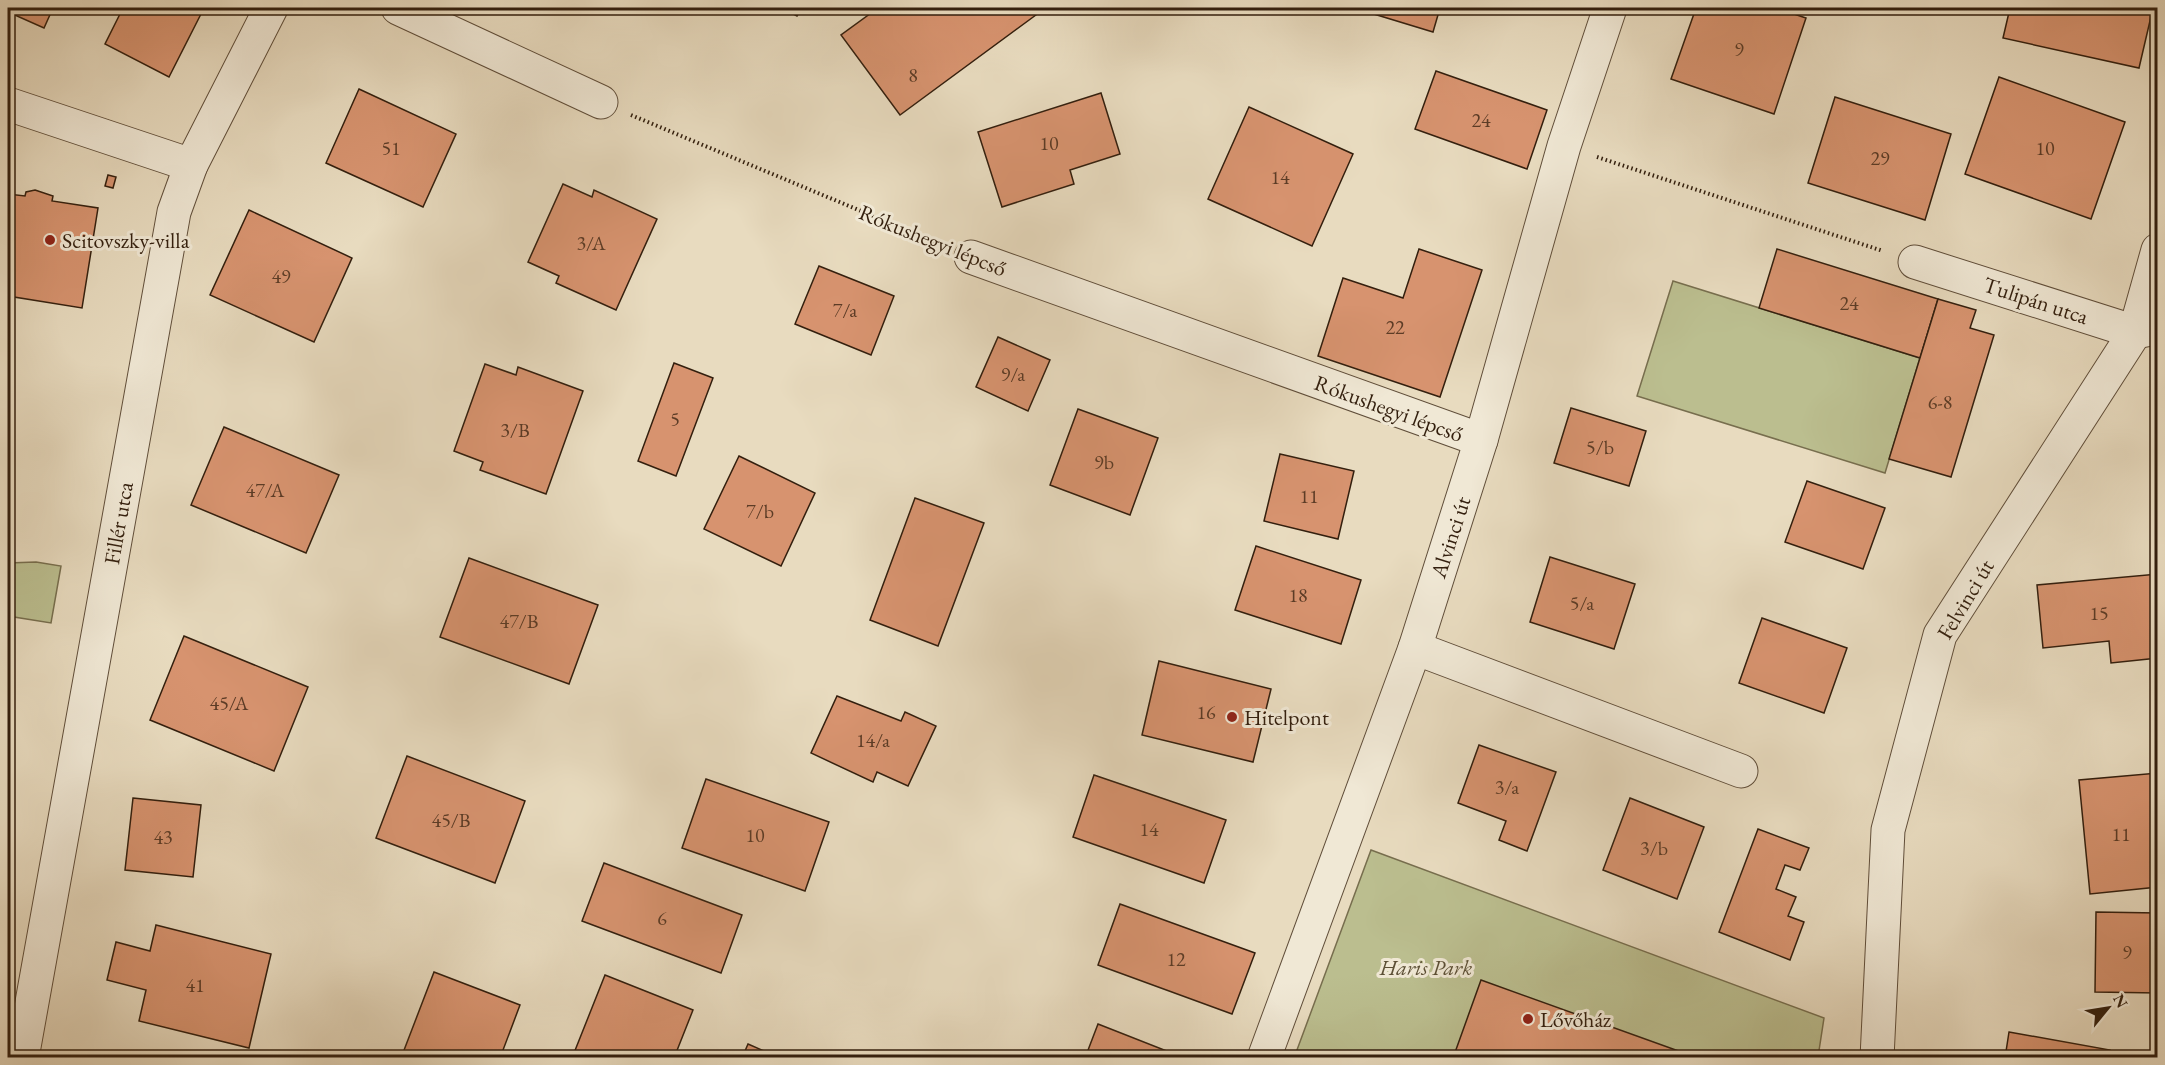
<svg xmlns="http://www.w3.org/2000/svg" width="2165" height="1065" viewBox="0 0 2165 1065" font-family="'EB Garamond',serif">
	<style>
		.green { fill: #bbbe8f; stroke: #776e4e; stroke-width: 1.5 }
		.building { fill: #d7936f; stroke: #331f0e; stroke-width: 1.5 }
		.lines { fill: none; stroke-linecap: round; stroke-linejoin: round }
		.minor-casing { stroke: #604e3a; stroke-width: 35 }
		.path { stroke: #331f0e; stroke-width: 4; stroke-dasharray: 1.5 3; stroke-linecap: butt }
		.minor { stroke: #f0e8d5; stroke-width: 33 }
		.poi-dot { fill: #8f2418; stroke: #f0e8d5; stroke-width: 2 }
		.labels { text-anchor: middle; stroke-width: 6; stroke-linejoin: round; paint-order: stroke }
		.number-label { font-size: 20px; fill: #5c3c26 }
		.poi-label { font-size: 22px; fill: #331f0e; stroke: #f0e8d5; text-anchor: start }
		.street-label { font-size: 22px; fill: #331f0e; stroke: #f0e8d5 }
		.park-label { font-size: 22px; font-style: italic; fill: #5c4f35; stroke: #f0e8d5 }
	</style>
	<rect width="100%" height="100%" fill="#e8dbbf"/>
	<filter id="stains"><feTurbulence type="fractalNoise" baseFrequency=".00333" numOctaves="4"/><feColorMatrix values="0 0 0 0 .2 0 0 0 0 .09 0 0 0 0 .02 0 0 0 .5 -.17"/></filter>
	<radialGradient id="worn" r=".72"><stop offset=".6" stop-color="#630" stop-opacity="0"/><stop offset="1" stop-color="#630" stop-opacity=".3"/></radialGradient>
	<g class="green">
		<polygon points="1673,281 1920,358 1885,473 1637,396"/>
		<polygon points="36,562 61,566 51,623 8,616 8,563"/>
		<polygon points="1371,850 1824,1018 1818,1057 1294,1058"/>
	</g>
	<g class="building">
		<polygon points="8,8 53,8 44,28 8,12"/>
		<polygon points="123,8 204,8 169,77 105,44"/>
		<polygon points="782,8 802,8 797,16"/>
		<polygon points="878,8 1036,8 1040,12 900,115 841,35"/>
		<polygon points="1354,8 1440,8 1433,32"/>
		<polygon points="1696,8 1776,8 1806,18 1774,114 1671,79"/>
		<polygon points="2010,8 2153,8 2139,68 2003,38"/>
		<polygon points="1436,71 1547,110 1527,169 1415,129"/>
		<polygon points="1999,77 2125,122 2091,219 1965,174"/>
		<polygon points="359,89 456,134 423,207 326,163"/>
		<polygon points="1101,93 1120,154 1070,170 1074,184 1002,207 978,132"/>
		<polygon points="1835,97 1951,134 1925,220 1808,183"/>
		<polygon points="1249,107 1353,154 1312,246 1208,199"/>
		<polygon points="108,175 116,177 113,188 105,186"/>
		<polygon points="563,184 592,197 594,190 657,219 616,310 556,283 559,276 528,262"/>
		<polygon points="35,190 53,196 52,201 98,208 82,308 8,296 8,194 25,196 26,192"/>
		<polygon points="249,210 352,258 314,342 210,295"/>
		<polygon points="1419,249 1482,270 1440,397 1318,356 1343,278 1403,298"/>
		<polygon points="1777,249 1938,299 1920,358 1759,308"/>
		<polygon points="819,266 894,296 871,355 795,324"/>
		<polygon points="1938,299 1976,310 1970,328 1994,335 1951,477 1889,459"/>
		<polygon points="998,337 1050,360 1028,411 976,387"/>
		<polygon points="674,363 713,378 676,476 638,461"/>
		<polygon points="485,364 516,375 518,367 583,391 546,494 480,470 483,462 454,451"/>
		<polygon points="1571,408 1646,431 1629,486 1554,463"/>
		<polygon points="1078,409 1158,438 1130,515 1050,485"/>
		<polygon points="224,427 339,475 306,553 191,505"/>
		<polygon points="1280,454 1354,471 1338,539 1264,521"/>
		<polygon points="739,456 815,493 781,566 704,529"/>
		<polygon points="1807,481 1885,508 1863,569 1785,542"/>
		<polygon points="915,498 984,523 938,646 870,620"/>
		<polygon points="1256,546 1361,580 1341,644 1235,610"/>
		<polygon points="1550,557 1635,584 1614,649 1530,622"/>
		<polygon points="469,558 598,605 569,684 440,637"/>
		<polygon points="2158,574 2158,658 2111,663 2109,641 2043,648 2037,585"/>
		<polygon points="1762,618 1847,648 1824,713 1739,683"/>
		<polygon points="184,636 308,687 274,771 150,720"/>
		<polygon points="1159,661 1271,689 1253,762 1142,735"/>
		<polygon points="8,685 12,686 8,709"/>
		<polygon points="837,696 901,721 905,712 936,726 908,786 877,772 873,782 811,753"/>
		<polygon points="1479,745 1556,772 1527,851 1499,840 1506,821 1458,803"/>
		<polygon points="407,756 525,801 495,883 376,838"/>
		<polygon points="2158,773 2158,887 2090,894 2079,780"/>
		<polygon points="1094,775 1226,820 1204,883 1073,837"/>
		<polygon points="706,779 829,822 805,891 682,848"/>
		<polygon points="133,798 201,805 193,877 125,870"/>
		<polygon points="1630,798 1704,827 1677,899 1603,870"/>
		<polygon points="1758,829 1809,848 1800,870 1785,865 1776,889 1796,897 1788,916 1804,922 1790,960 1719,932"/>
		<polygon points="604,863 742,915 721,973 582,921"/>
		<polygon points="1120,904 1255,953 1232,1014 1098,965"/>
		<polygon points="2096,912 2158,913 2158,993 2095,992"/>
		<polygon points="156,925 271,954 249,1048 139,1021 146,990 107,980 116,942 150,951"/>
		<polygon points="434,972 520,1005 500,1058 401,1058"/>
		<polygon points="605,975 693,1010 674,1058 572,1058"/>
		<polygon points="1481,980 1698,1058 1453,1058"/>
		<polygon points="1098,1024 1182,1057 1182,1058 1085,1058"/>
		<polygon points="2009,1032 2110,1050 2109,1058 2005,1058"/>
		<polygon points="748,1044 780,1058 742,1058"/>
	</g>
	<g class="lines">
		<g class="minor-casing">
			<g id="minor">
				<polyline points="398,8 601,102"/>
				<polyline points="8,104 191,165"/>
				<polyline points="971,257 1481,440"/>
				<polyline points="1915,262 2135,332 2156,328"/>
				<polyline points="1415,648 1741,771"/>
				<polyline points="22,1058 174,212 191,165 271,8"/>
				<polyline points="1264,1058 1415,648 1481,440 1564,146 1610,8"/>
				<polyline points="1877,1058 1888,830 1940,635 2135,332 2158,250"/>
			</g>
		</g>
		<g class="path">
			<polyline points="631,115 940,244"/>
			<polyline points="1597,157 1883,251"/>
			<polyline points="1756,1058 1757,1056"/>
		</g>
		<use href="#minor" class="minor"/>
	</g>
	<g class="poi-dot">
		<circle cx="50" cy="240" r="6"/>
		<circle cx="1232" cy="717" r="6"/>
		<circle cx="1528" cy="1019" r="6"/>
	</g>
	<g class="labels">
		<g class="number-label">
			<text x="1739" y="56">9</text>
			<text x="913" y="82">8</text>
			<text x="1481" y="127">24</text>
			<text x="1049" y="150">10</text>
			<text x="391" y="155">51</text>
			<text x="2045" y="155">10</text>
			<text x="1880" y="165">29</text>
			<text x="1280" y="184">14</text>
			<text x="591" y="250">3/A</text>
			<text x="281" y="283">49</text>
			<text x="1849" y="310">24</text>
			<text x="845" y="317">7/a</text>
			<text x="1395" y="334">22</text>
			<text x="1013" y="381">9/a</text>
			<text x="1940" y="409">6-8</text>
			<text x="675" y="426">5</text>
			<text x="515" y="437">3/B</text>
			<text x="1600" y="454">5/b</text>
			<text x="1104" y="469">9b</text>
			<text x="265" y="497">47/A</text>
			<text x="1309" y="503">11</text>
			<text x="760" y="518">7/b</text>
			<text x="1298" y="602">18</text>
			<text x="1582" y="610">5/a</text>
			<text x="2099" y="620">15</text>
			<text x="519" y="628">47/B</text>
			<text x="229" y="710">45/A</text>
			<text x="1206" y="719">16</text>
			<text x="873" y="747">14/a</text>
			<text x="1507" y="794">3/a</text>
			<text x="451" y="827">45/B</text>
			<text x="1149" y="836">14</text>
			<text x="2121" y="841">11</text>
			<text x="755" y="842">10</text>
			<text x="163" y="844">43</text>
			<text x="1654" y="855">3/b</text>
			<text x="662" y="925">6</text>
			<text x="2127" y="959">9</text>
			<text x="1176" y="966">12</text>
			<text x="195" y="992">41</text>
		</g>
		<g class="poi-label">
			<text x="62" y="248">Scitovszky-villa</text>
			<text x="1244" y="725">Hitelpont</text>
			<text x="1540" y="1027">Lővőház</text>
		</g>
		<g class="street-label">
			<text transform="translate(933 240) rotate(22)" y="8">Rókushegyi lépcső</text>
			<text transform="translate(2036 300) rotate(18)" y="8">Tulipán utca</text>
			<text transform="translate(1389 408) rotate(20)" y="8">Rókushegyi lépcső</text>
			<text transform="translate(118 523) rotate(-80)" y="8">Fillér utca</text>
			<text transform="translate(1450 537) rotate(-72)" y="8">Alvinci út</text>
			<text transform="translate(1965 599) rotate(-59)" y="8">Felvinci út</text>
		</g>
		<g class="park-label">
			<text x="1426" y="975">Haris Park</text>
		</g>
	</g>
	<rect width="2165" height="1065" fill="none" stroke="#e8dbbf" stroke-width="30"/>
	<rect x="9" y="9" width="2147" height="1047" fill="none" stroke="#331f0e" stroke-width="3"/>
	<rect x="15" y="15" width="2135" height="1035" fill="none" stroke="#331f0e" stroke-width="1.5"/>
	<g transform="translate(2108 1008) rotate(60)" stroke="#f0e8d5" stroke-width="4.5" paint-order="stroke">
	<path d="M0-4.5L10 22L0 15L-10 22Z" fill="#331f0e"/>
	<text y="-9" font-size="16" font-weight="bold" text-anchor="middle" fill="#331f0e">N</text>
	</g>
	<rect width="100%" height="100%" filter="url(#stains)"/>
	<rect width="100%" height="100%" fill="url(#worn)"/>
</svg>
